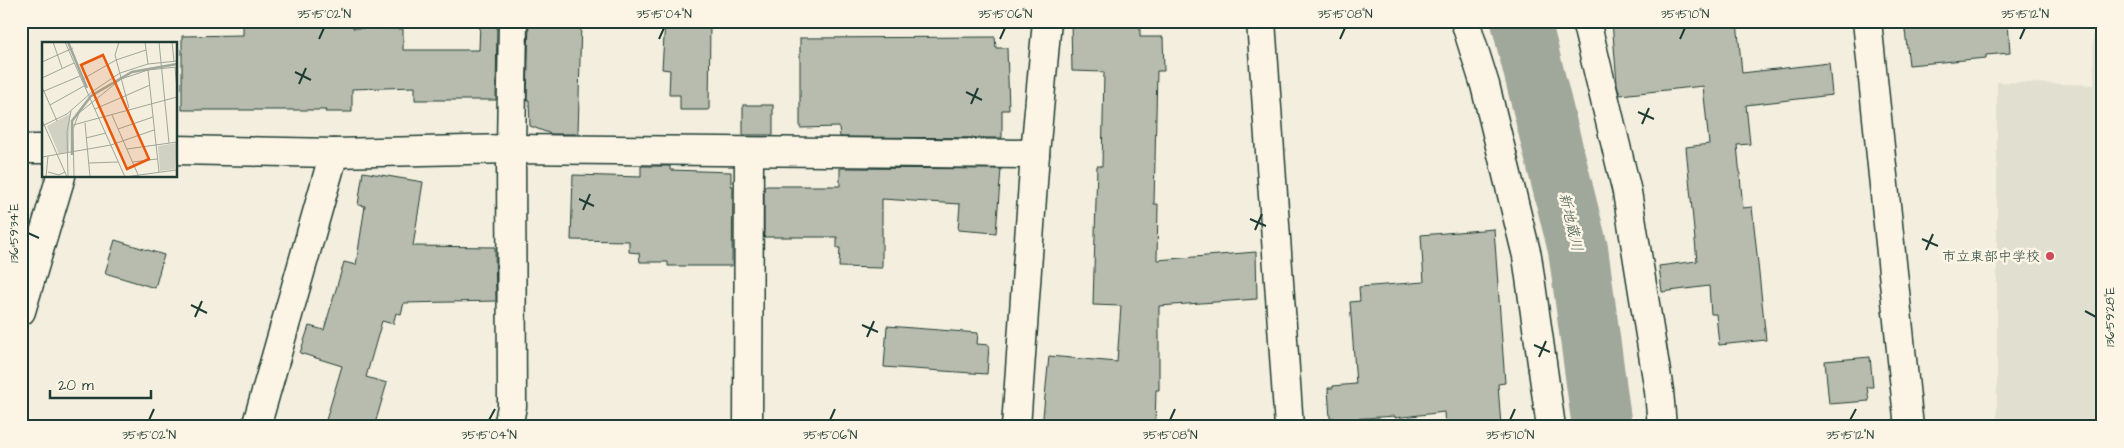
<svg xmlns="http://www.w3.org/2000/svg" width="2124" height="448" viewBox="0 0 2124 448" font-family="'Architects Daughter','Klee One',sans-serif">
	<style>
		.built { fill: #e1dfd0 }
		.lines { fill: none; stroke-linecap: round; stroke-linejoin: round }
		.river { stroke: #a0a89b; stroke-width: 60 }
		.building { fill: #b8bcae; stroke: #1f3d34 }
		.street-casing { stroke: #1f3d34; stroke-width: 31 }
		.street { stroke: #fcf5e5; stroke-width: 28 }
		.ticks { fill: none; stroke: #1f3d34; stroke-width: 2 }
		.poi-dot { fill: #d1495b; stroke: #fcf5e5; stroke-width: 2 }
		.labels { text-anchor: middle; stroke-width: 5; stroke-linejoin: round; paint-order: stroke }
		.poi-label { font-size: 14px; fill: #1f3d34; stroke: #fcf5e5; text-anchor: end }
		.water-label { font-size: 15px; font-style: italic; fill: #465d53; stroke: #fcf5e5 }
		.inset-river { fill: none; stroke: #a0a89b; stroke-width: 2.5 }
		.inset-road { fill: none; stroke: #9ea79a; stroke-width: 1 }
		.view { fill: #e8590c; fill-opacity: 0.15; stroke: #e8590c; stroke-width: 2.5 }
		.inset-edge { fill: none; stroke: #1f3d34; stroke-width: 2.5 }
		.neatline { fill: none; stroke: #1f3d34; stroke-width: 2 }
		.ticks-label { font-size: 12px; text-anchor: middle; fill: #1f3d34 }
	</style>
	<rect width="100%" height="100%" fill="#f3eede"/>
	<filter id="ink" filterUnits="userSpaceOnUse"><feTurbulence type="fractalNoise" baseFrequency=".02" numOctaves="2"/><feDisplacementMap in="SourceGraphic" scale="10" xChannelSelector="R" yChannelSelector="G"/><feConvolveMatrix kernelMatrix="1 2 1 2 8 2 1 2 1" color-interpolation-filters="sRGB"/></filter>
	<g filter="url(#ink)">
		<polygon class="built" points="2093,21 2103,21 2103,427 1997,427 1997,82 2094,85"/>
		<g class="lines">
			<polyline class="river" points="1521,21 1578,249 1602,427"/>
		</g>
		<g class="building">
			<polygon points="243,21 353,21 353,28 403,29 403,50 479,50 480,21 497,21 496,100 415,100 415,87 352,89 352,112 325,112 326,110 182,110 182,36 243,35"/>
			<polygon points="529,21 581,21 578,134 551,134 530,126 529,100 527,100"/>
			<polygon points="665,21 710,21 709,110 680,110 680,95 669,95 670,70 662,69"/>
			<polygon points="1071,21 1140,21 1140,37 1163,37 1164,71 1157,71 1154,204 1158,204 1157,260 1256,252 1257,299 1159,306 1159,390 1156,390 1155,427 1042,427 1049,356 1117,362 1121,306 1093,305 1097,166 1102,166 1104,72 1072,71"/>
			<polygon points="1612,21 1737,21 1742,73 1829,63 1832,95 1746,105 1750,144 1737,145 1743,208 1752,207 1766,340 1719,345 1716,314 1711,314 1709,286 1662,292 1659,266 1697,261 1686,147 1709,144 1703,86 1620,95 1617,84"/>
			<polygon points="1904,21 2008,21 2010,53 1986,55 1986,58 1909,65"/>
			<polygon points="995,37 996,48 1007,48 1009,110 1002,110 1002,138 840,137 839,127 800,128 800,38"/>
			<rect x="743" y="105" width="30" height="30"/>
			<polygon points="641,166 670,166 670,170 731,172 731,186 733,186 732,266 668,266 668,262 640,262 639,253 629,252 629,241 571,240 573,175 641,177"/>
			<polygon points="840,168 1001,169 996,233 958,230 960,204 882,199 882,268 839,267 840,248 837,248 837,237 764,237 764,186 840,186"/>
			<polygon points="363,172 423,182 413,246 495,247 496,301 404,303 401,314 396,313 393,324 382,321 366,377 387,383 374,427 324,427 342,366 300,353 309,326 324,330 344,262 356,265 365,206 358,205"/>
			<polygon points="1494,229 1505,383 1498,384 1501,427 1445,427 1444,412 1395,418 1395,416 1335,420 1335,418 1330,418 1328,388 1333,388 1333,386 1356,384 1350,302 1360,301 1359,287 1424,282 1421,235"/>
			<polygon points="115,240 164,255 155,288 105,273"/>
			<polygon points="887,326 978,333 977,344 989,345 987,374 884,367"/>
			<polygon points="1870,357 1873,387 1867,387 1869,401 1829,404 1825,361"/>
		</g>
		<g class="lines">
			<g class="street-casing">
				<g id="street">
					<polyline points="1261,21 1289,427"/>
					<polyline points="1465,21 1485,85 1527,256 1551,427"/>
					<polyline points="1586,21 1627,192 1659,391 1662,427"/>
					<polyline points="1867,21 1909,427"/>
					<polyline points="21,149 44,149"/>
					<polyline points="176,150 334,153 511,149 1035,154"/>
					<polyline points="21,311 61,176"/>
					<polyline points="256,427 334,153"/>
					<polyline points="508,427 512,406 511,149 513,21"/>
					<polyline points="748,427 749,152"/>
					<polyline points="1016,427 1035,154 1047,21"/>
				</g>
			</g>
			<use href="#street" class="street"/>
		</g>
	</g>
	<path class="ticks" d="M319,39L324,28M659,39L664,28M1000,39L1005,28M1340,39L1345,28M1680,39L1685,28M2020,39L2025,28M295,72L311,80M299,84L306,68M966,92L982,100M971,104L978,88M1638,112L1654,119M1642,124L1649,108M579,199L594,206M583,210L590,194M1250,219L1266,226M1255,230L1262,214M28,233L39,238M1922,239L1938,246M1926,250L1933,234M191,305L207,313M2085,311L2096,317M195,317L202,301M862,325L878,332M867,337L874,321M1534,345L1550,352M1539,357L1546,341M149,420L154,409M489,420L495,409M830,420L835,409M1170,420L1175,409M1510,420L1515,409M1850,420L1856,409"/>
	<circle class="poi-dot" cx="2050" cy="256" r="5"/>
	<g class="labels">
		<g class="poi-label">
			<text x="2040" y="261">市立東部中学校</text>
		</g>
		<g class="water-label">
			<text transform="translate(1571 222) rotate(77)" y="5">新地蔵川</text>
		</g>
	</g>
	<g transform="translate(42 42)">
		<rect width="135" height="135" fill="#f3eede"/>
		<path d="M28,72L27,110L17,112L5,84ZM135,101L133,127L118,129L116,104Z" fill="#d0d1c2"/>
		<path class="inset-river" d="M26,0L45,46M30,113V79L49,54L90,30L135,22"/>
		<path class="inset-road" d="M11,0L20,26M23,0L83,135M77,0L73,13L87,66M103,0L106,22M117,0L127,101M130,0L132,19M0,20L31,6M133,25L135,48M106,28L117,130M0,36L32,21M39,38L74,18L104,8M0,45L15,79M0,50L38,34M8,63L42,44M53,67L108,43M70,73L97,135M0,78L25,135M43,81L48,135M31,83L135,55M0,84L25,72L51,49L78,31L106,22L135,19M76,87L111,75M44,96L64,91M85,107L135,100M0,115L69,103L112,88M91,120L115,117M47,121L76,120M6,130L17,133L23,130M4,135L6,114M26,135L25,90L29,69M32,135L31,87L37,71L79,37L106,28L135,25M83,135L134,128"/>
		<path class="view" d="M61,13L107,117L85,127L39,23Z"/>
		<rect width="135" height="135" class="inset-edge"/>
	</g>
	<rect width="2124" height="448" fill="none" stroke="#fcf5e5" stroke-width="55"/>
	<path d="M50 390v8h101v-8" fill="none" stroke="#1f3d34" stroke-width="2.5"/>
	<text x="58" y="390" font-size="15" fill="#1f3d34" stroke="#fcf5e5" stroke-width="4" paint-order="stroke">20 m</text>
	<rect x="28" y="28" width="2068" height="392" class="neatline"/>
	<g class="ticks-label">
		<text x="324" y="18">35°15'02"N</text>
		<text x="664" y="18">35°15'04"N</text>
		<text x="1005" y="18">35°15'06"N</text>
		<text x="1345" y="18">35°15'08"N</text>
		<text x="1685" y="18">35°15'10"N</text>
		<text x="2025" y="18">35°15'12"N</text>
		<text transform="translate(14 233) rotate(-90)" y="4">136°59'34"E</text>
		<text transform="translate(2110 317) rotate(-90)" y="4">136°59'28"E</text>
		<text x="149" y="439">35°15'02"N</text>
		<text x="489" y="439">35°15'04"N</text>
		<text x="830" y="439">35°15'06"N</text>
		<text x="1170" y="439">35°15'08"N</text>
		<text x="1510" y="439">35°15'10"N</text>
		<text x="1850" y="439">35°15'12"N</text>
	</g>
</svg>
